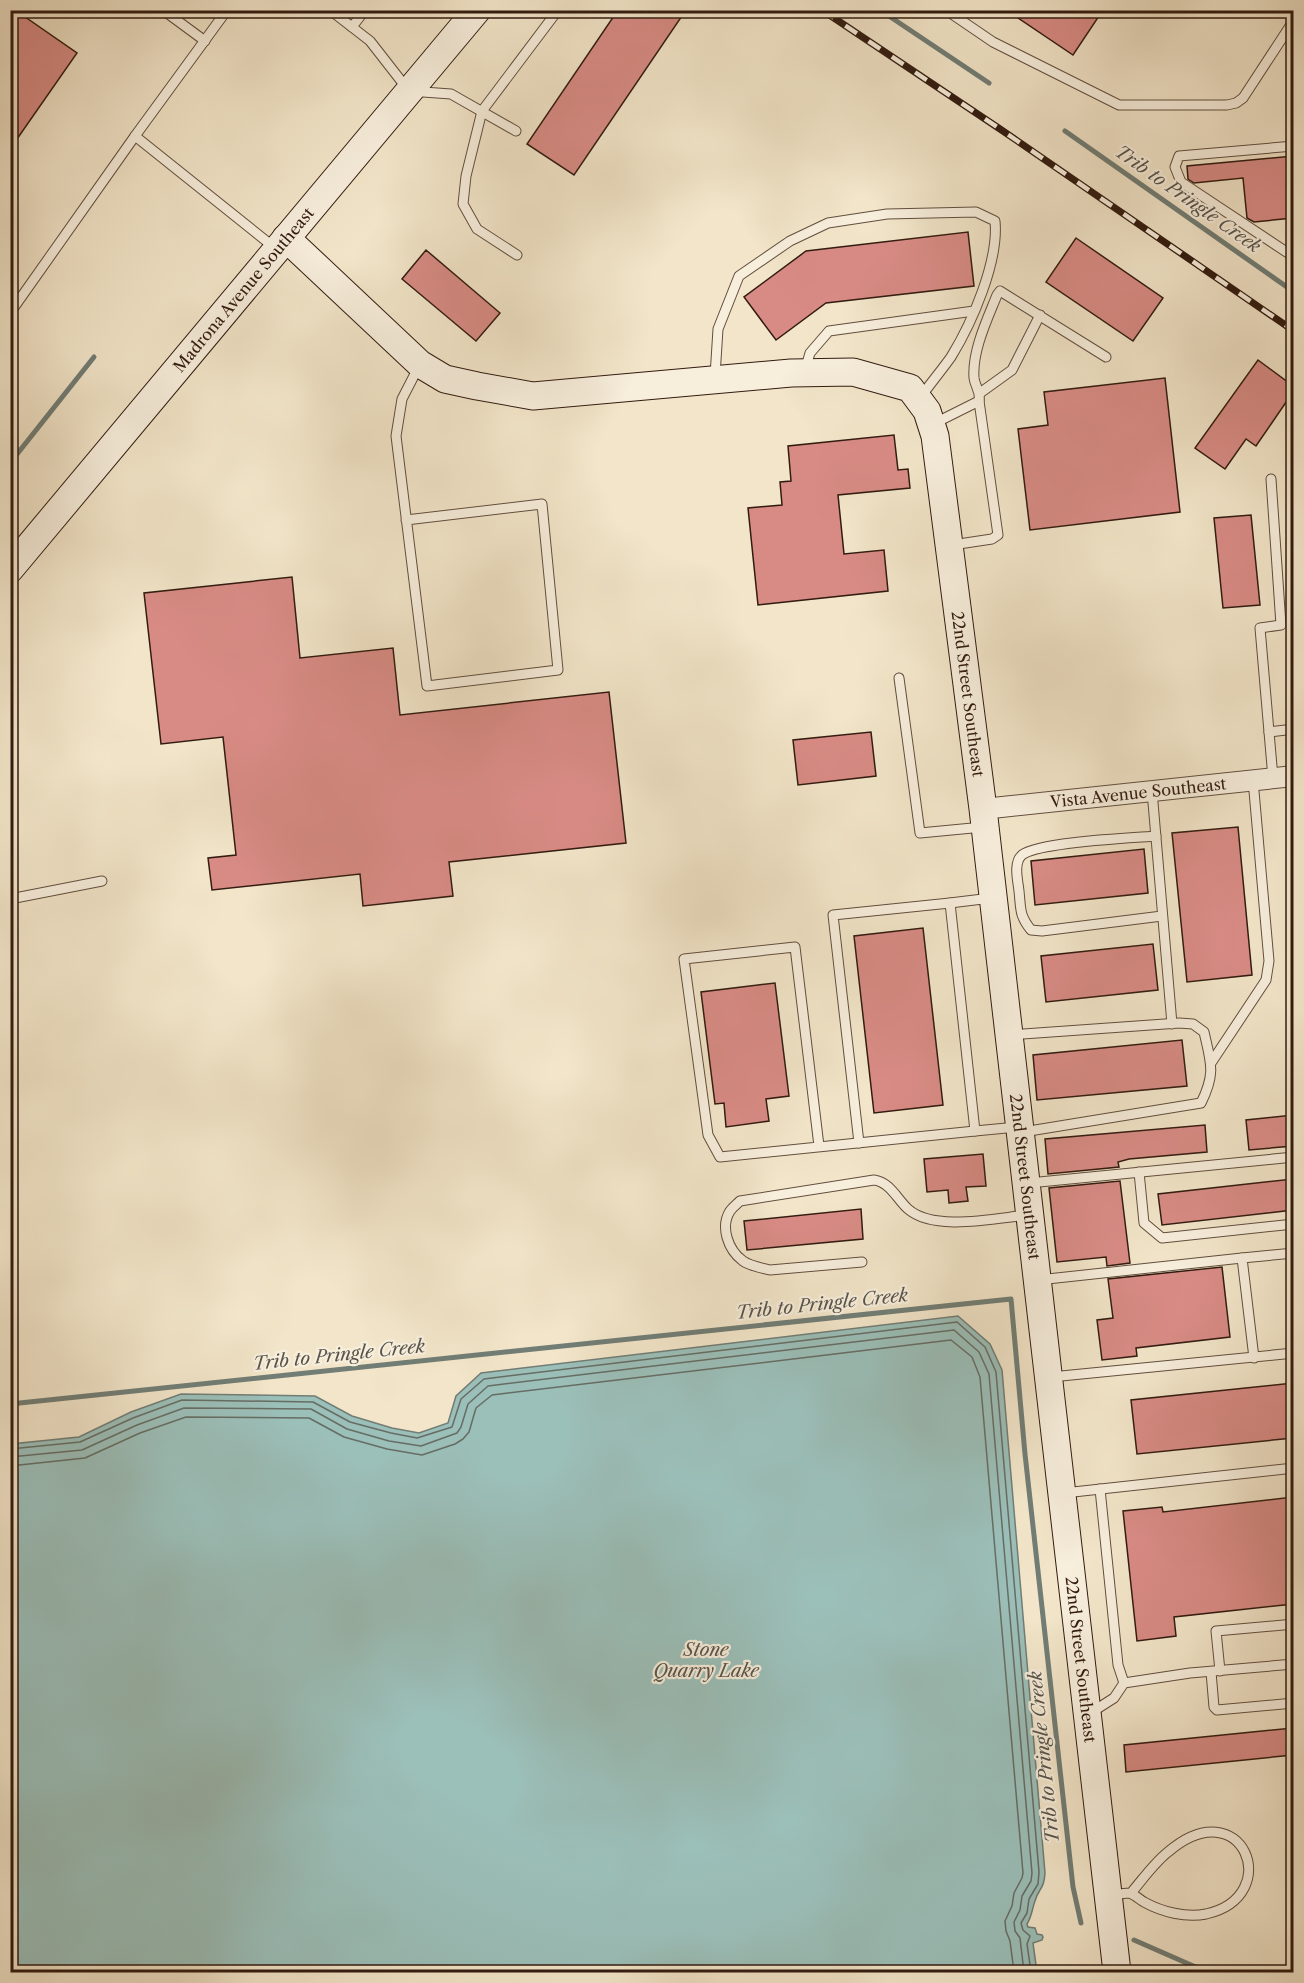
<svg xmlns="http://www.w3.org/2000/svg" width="1304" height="1983" viewBox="0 0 1304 1983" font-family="'Libre Caslon Text',serif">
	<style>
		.water { fill: #9bbfb9; stroke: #717d75; stroke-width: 1.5 }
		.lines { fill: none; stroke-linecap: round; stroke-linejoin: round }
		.shore { stroke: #666d64; stroke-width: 1.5 }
		.stream { stroke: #717d75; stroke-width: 5 }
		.building { fill: #d88b85; stroke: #321b10; stroke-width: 1.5 }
		.lane-casing { stroke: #624e3e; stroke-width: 11 }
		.street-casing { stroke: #624e3e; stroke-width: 22 }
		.secondary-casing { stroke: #321b10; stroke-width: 29 }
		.lane { stroke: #f7eedc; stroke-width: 9 }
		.street { stroke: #f7eedc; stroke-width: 20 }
		.secondary { stroke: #f7eedc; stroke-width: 27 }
		.rail-casing { stroke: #321b10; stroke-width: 7 }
		.rail { stroke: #f7eedc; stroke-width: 4.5; stroke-dasharray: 14; stroke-linecap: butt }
		.labels { text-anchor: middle; stroke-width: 4.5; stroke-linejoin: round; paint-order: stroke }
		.street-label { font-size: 16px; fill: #321b10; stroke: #f7eedc }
		.water-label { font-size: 18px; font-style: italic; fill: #57544b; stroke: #f7eedc }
	</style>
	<rect width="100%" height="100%" fill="#f2e5c9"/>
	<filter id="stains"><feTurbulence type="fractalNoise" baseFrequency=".00333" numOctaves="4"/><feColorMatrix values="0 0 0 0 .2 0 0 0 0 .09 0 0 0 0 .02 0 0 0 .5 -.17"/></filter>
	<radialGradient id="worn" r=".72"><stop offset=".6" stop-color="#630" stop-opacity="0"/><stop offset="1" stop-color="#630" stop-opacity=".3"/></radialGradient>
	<path class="water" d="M958,1316L990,1344L1002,1370L1045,1873C1044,1890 1039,1887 1035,1901C1032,1909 1032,1916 1027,1924L1028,1927L1035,1928L1037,1934L1042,1935L1043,1937L1042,1940L1033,1943L1037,1972H11V1444L79,1437L131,1412L181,1394L315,1396L352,1416L392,1428L419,1433L448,1423L456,1396L481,1373Z"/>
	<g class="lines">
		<g class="shore">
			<polyline points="10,1449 80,1442 133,1418 182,1400 313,1402 350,1422 391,1433 417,1438 452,1427 461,1399 484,1379 957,1322 985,1347 996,1372 1039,1872 1038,1884 1029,1899 1027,1913 1021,1923 1023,1930 1030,1936 1027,1944 1031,1972"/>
			<polyline points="10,1457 82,1450 137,1425 184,1408 311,1409 347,1429 389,1441 421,1446 457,1433 461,1427 468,1404 488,1386 954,1330 979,1352 989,1374 1032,1873 1031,1881 1022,1896 1020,1910 1014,1922 1015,1931 1020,1938 1024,1972"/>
			<polyline points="10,1466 85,1458 140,1433 186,1417 309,1418 344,1437 387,1449 422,1455 455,1444 463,1439 469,1432 476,1408 492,1395 951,1340 972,1357 980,1377 1023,1873 1022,1878 1014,1893 1012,1906 1005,1921 1006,1931 1010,1941 1014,1972"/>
		</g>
		<g class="stream">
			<polyline points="880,10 989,83"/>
			<polyline points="1065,131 1294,292"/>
			<polyline points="10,463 94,357"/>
			<polyline points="10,1404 1011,1299 1025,1454 1073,1887 1081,1923"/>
			<polyline points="1134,1940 1207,1972"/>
		</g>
	</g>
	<g class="building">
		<polygon points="10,10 15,10 77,53 10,149"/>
		<polygon points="618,10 686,10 574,175 527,144"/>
		<polygon points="1006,10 1103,10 1073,55"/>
		<polygon points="1293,156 1293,218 1254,222 1247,218 1243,178 1194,183 1188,179 1187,166"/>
		<polygon points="968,232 974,286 826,303 776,340 744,297 806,251"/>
		<polygon points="1076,238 1163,298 1133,341 1046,282"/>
		<polygon points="426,250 500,313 476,341 402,279"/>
		<polygon points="1258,360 1293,386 1293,392 1256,446 1246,439 1225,469 1195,448"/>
		<polygon points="1165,378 1180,512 1030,530 1018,429 1048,425 1044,392"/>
		<polygon points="894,435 898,470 908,469 910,488 838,495 844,554 884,550 888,591 758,605 748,508 782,505 780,482 791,481 788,446"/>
		<polygon points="1251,515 1260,605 1223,608 1214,518"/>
		<polygon points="292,577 300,658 393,648 400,715 609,692 626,843 449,862 453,896 363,906 360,874 212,890 208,858 236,855 223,737 161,744 144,593"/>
		<polygon points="871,732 876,776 798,785 793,740"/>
		<polygon points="1238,827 1252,975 1187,982 1172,833"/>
		<polygon points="1144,849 1148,893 1035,905 1031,861"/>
		<polygon points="923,928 943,1105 874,1113 854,936"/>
		<polygon points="1153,944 1158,990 1046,1002 1041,956"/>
		<polygon points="775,983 789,1096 766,1099 769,1121 726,1127 724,1103 715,1104 701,992"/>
		<polygon points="1182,1040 1187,1086 1037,1100 1033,1055"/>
		<polygon points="1293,1115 1293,1146 1249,1150 1246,1120"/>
		<polygon points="1205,1125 1207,1152 1129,1159 1118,1162 1119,1167 1048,1174 1045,1139"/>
		<polygon points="983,1154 986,1186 966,1187 968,1201 949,1203 948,1190 927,1192 924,1159"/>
		<polygon points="1293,1179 1293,1210 1162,1225 1158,1194"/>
		<polygon points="1120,1181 1130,1263 1107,1266 1106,1257 1057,1262 1049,1188"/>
		<polygon points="861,1209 863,1239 747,1250 744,1221"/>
		<polygon points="1222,1267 1230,1337 1136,1348 1137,1356 1102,1360 1097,1320 1113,1318 1108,1279"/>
		<polygon points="1293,1383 1293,1438 1137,1454 1131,1400"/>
		<polygon points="1293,1497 1293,1604 1174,1617 1176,1636 1137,1641 1123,1511 1162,1507 1163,1512"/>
		<polygon points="1293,1728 1293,1755 1126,1772 1124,1745"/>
	</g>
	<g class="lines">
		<g class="lane-casing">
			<g id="lane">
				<polyline points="163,10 205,41"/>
				<polyline points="330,10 370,41 409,91 451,94 516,131"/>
				<polyline points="946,10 993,42 1119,105 1227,105 1236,103 1243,98 1294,20"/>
				<polyline points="352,27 365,10"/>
				<polyline points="135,136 227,10"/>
				<polyline points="1294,146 1179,156 1175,167 1181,182 1294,257"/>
				<polyline points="517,255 477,229 463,204 466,176 482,111 558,10"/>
				<polyline points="10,313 135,136 275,248"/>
				<polyline points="805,370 810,353 829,331 974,311"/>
				<path d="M715,376L718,329L739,276L790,241L828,223L887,214L976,212L995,221C999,261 972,323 951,357C941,371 930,384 920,398"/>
				<polyline points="980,393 1012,370 1040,315"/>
				<path d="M979,401C981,391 975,387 974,378C972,351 987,320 997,295L1000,291L1106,357"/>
				<polyline points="933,424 979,401 998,535 992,539 952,545"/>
				<polyline points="1271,479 1281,625 1260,628 1273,778"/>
				<polyline points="406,520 542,504 558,670 427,686 396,436 402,399 419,366"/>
				<polyline points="899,678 920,833 983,827"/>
				<polyline points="1269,732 1294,729"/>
				<polyline points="1152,791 1172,1024"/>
				<path d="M1156,836C1130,838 1038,842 1022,855C1013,863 1018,881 1019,891C1021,909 1019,915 1031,930L1042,931L1162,916"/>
				<polyline points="991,898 950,903 975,1131 1017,1127"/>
				<polyline points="10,899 102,881"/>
				<path d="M1010,1035L1179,1023L1193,1024L1204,1032C1211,1063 1216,1073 1201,1103L1023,1132"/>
				<polyline points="1211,1063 1266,980 1269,961 1253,780"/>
				<polyline points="859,1143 833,915 950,903"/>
				<polyline points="819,1146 795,947 684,959 708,1135 720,1157 975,1131"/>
				<polyline points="1139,1172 1144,1223 1162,1238 1294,1224"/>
				<polyline points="1029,1183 1294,1157"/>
				<path d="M862,1262L770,1270C762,1268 750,1266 743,1261C728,1250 720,1227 730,1211C733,1207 737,1204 740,1201L874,1180C890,1182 897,1199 908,1209C934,1232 996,1218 1028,1215"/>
				<polyline points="1038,1280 1242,1258"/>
				<polyline points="1254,1358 1242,1258 1294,1253"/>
				<polyline points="1051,1377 1294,1353"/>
				<polyline points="1100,1489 1118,1665 1124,1683"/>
				<polyline points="1064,1493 1294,1468"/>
				<polyline points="1220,1671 1216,1631 1294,1624"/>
				<polyline points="1211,1672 1214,1707 1217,1710 1294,1703"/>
				<polyline points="1092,1712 1114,1698 1124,1683 1190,1673 1294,1664"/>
				<path d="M1110,1896C1116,1895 1123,1893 1129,1893C1134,1894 1139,1899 1144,1902C1162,1912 1186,1918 1206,1914C1286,1896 1242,1788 1168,1852C1154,1863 1143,1879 1131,1893"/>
			</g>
		</g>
		<g class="street-casing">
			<g id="street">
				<path id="s1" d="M983,809L1294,776"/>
			</g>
		</g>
		<g class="secondary-casing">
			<g id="secondary">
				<path id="s2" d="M286,238L420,364L445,379L477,386L533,396L791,373L853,372L910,388L927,411L935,436L983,809L1117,1972"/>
				<path id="s3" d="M10,569L477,10"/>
			</g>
		</g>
		<use href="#lane" class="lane"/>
		<use href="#street" class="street"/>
		<use href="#secondary" class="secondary"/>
		<g class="rail-casing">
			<polyline id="rail" points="822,10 1000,129 1294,331"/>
		</g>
		<use href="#rail" class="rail"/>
	</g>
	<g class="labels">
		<g class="street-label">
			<text dy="6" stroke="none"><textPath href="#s3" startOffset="364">Madrona Avenue Southeast</textPath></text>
			<text dy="6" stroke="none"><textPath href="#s2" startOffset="998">22nd Street Southeast</textPath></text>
			<text dy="6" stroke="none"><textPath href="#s1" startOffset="156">Vista Avenue Southeast</textPath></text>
			<text dy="6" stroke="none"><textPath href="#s2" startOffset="1484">22nd Street Southeast</textPath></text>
			<text dy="6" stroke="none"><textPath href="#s2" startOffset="1970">22nd Street Southeast</textPath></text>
		</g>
		<g class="water-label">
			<text transform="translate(1188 199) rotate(35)" y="6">Trib to Pringle Creek</text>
			<text transform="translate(822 1304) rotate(-6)" y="6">Trib to Pringle Creek</text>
			<text transform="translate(339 1355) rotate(-6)" y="6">Trib to Pringle Creek</text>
			<text x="706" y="1656">Stone<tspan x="706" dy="21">Quarry Lake</tspan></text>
			<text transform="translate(1044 1757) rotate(-96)" y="6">Trib to Pringle Creek</text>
		</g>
	</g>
	<rect width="1304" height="1983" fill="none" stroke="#f2e5c9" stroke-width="36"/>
	<rect x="12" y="12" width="1280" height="1959" fill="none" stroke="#321b10" stroke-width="3"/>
	<rect x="18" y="18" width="1268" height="1947" fill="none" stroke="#321b10" stroke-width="1.5"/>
	<rect width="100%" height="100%" filter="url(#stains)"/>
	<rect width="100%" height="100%" fill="url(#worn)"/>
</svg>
